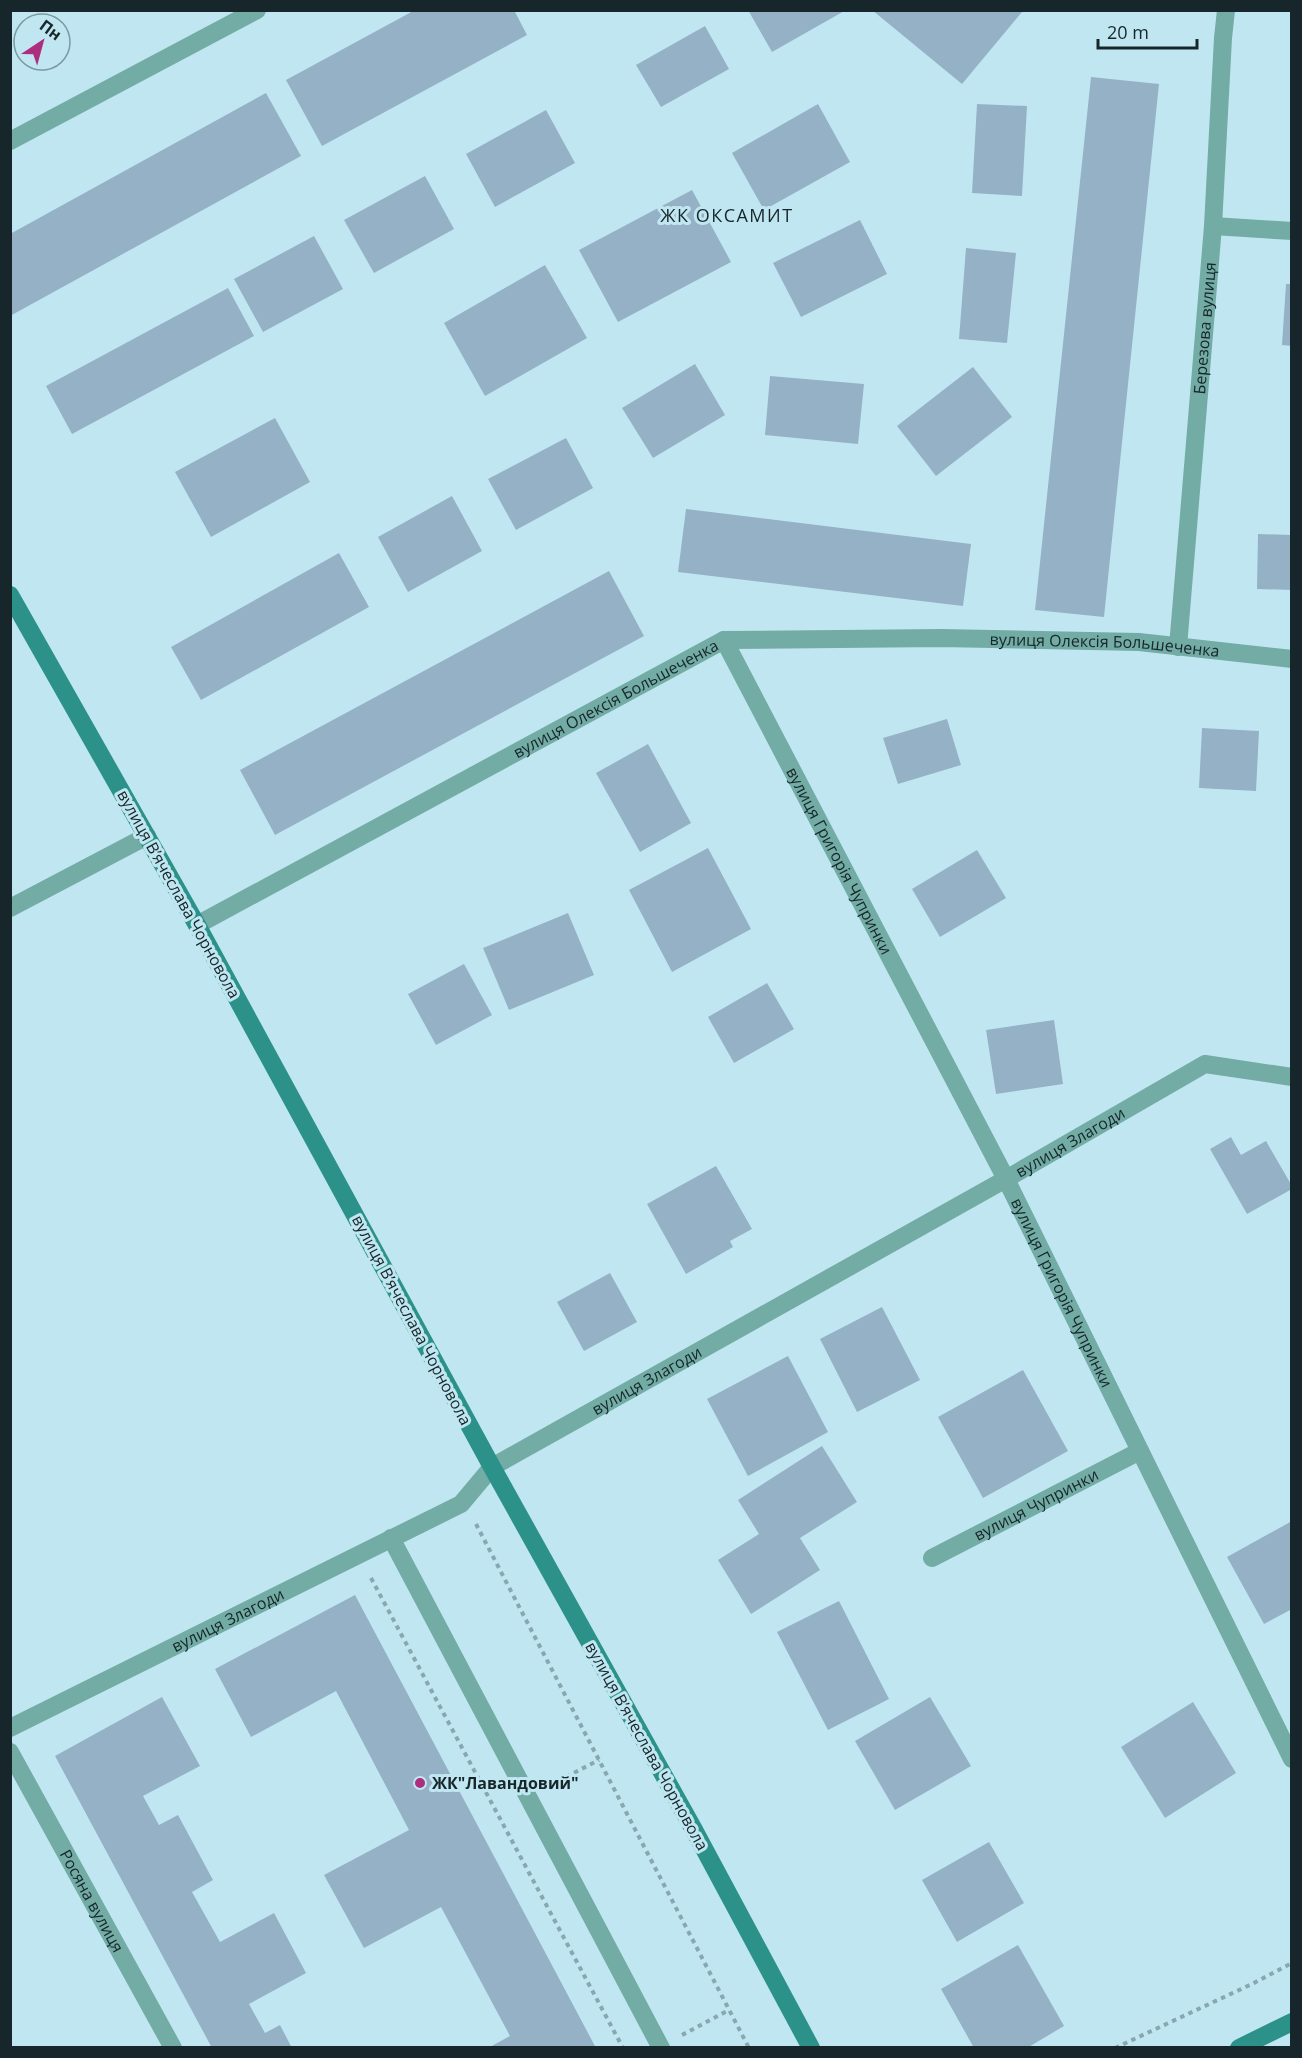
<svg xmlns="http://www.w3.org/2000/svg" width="1302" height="2058" viewBox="0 0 1302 2058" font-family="'Open Sans',sans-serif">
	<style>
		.building { fill: #95b1c6 }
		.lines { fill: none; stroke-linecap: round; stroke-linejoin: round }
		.path { stroke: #88a7af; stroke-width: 4; stroke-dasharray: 4.5 4.5; stroke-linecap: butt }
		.lane { stroke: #72aca5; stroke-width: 18 }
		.street { stroke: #72aca5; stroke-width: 18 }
		.secondary { stroke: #2c9289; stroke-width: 18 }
		.poi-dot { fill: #ad2e7c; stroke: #c0e7f1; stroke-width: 2 }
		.labels { text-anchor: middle; stroke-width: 6; stroke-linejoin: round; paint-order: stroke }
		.street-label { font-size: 16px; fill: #17262a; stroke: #c0e7f1 }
		.poi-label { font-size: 16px; font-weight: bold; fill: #17262a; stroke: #c0e7f1; text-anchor: start }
		.neighbourhood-label { font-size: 18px; letter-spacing: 1.5px; fill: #17262a; stroke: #c0e7f1 }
	</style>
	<rect width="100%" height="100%" fill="#c0e7f1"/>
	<g class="building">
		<polygon points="415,10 514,10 527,35 322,146 286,80"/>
		<polygon points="748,10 846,10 772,52"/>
		<polygon points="872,10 1020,10 1022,12 962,84"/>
		<polygon points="705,26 729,69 661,107 636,65"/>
		<polygon points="1091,77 1159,84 1104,617 1035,610"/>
		<polygon points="266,93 301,156 10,316 10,234"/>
		<polygon points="818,104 850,162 764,210 732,153"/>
		<polygon points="977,104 1027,106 1022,196 972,193"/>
		<polygon points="546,110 575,163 495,207 466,154"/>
		<polygon points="425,176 454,229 374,273 344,220"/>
		<polygon points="692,190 731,262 618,322 579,250"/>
		<polygon points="860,220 887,274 801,317 773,263"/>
		<polygon points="314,236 343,289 263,332 234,279"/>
		<polygon points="966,248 1016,253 1007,343 959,339"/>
		<polygon points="545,265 587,338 485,396 444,323"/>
		<polygon points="1286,284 1292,284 1292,346 1282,345"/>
		<polygon points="228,288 254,336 72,434 46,386"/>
		<polygon points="695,364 725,415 653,458 622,408"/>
		<polygon points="973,367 1012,417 936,476 897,426"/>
		<polygon points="770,376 864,384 858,444 765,435"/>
		<polygon points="275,418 310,482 211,537 175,472"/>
		<polygon points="566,438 593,488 516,530 488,479"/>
		<polygon points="452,496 482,551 408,592 378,537"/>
		<polygon points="686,509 971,544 963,606 678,572"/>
		<polygon points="1258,534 1292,535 1292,590 1257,589"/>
		<polygon points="339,553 369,607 201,700 171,647"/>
		<polygon points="609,571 644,636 275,835 240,770"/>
		<polygon points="947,719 961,765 898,784 883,738"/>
		<polygon points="1202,728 1259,731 1256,791 1199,788"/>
		<polygon points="648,744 691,823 640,852 596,773"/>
		<polygon points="708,848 751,929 672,972 629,890"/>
		<polygon points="977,850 1006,898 940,937 912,889"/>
		<polygon points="568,913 594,975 509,1010 483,948"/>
		<polygon points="464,964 492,1015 436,1045 408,994"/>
		<polygon points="767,983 794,1029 734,1063 708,1017"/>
		<polygon points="1054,1020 1063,1084 996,1094 986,1030"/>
		<polygon points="1231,1137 1241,1155 1266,1141 1292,1186 1292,1189 1247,1214 1210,1149"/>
		<polygon points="716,1166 752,1229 730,1241 733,1247 686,1274 647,1204"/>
		<polygon points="610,1273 637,1322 584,1351 557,1302"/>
		<polygon points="882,1307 920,1380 857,1412 820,1339"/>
		<polygon points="788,1356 828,1432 748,1476 707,1399"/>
		<polygon points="1023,1370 1068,1451 983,1498 938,1417"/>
		<polygon points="822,1446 857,1502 800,1538 820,1570 751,1614 718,1560 759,1534 738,1500"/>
		<polygon points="1292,1521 1292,1609 1264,1624 1227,1557"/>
		<polygon points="355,1595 596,2048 488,2048 510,2036 441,1907 364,1948 324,1875 409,1830 336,1691 251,1737 215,1669"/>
		<polygon points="839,1601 889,1699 828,1730 777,1632"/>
		<polygon points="162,1697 200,1766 143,1796 159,1825 178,1815 213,1880 192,1892 220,1942 274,1913 306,1973 249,2004 265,2033 280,2025 292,2048 212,2048 55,1756"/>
		<polygon points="930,1697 971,1766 895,1810 855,1741"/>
		<polygon points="1193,1702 1236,1773 1165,1818 1121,1747"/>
		<polygon points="989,1842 1024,1903 957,1942 922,1880"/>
		<polygon points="1018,1945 1064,2026 1027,2048 974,2048 941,1989"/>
	</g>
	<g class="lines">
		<g class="path">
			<polyline points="476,1524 749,2048"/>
			<polyline points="371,1578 623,2048"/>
			<polyline points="550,1785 599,1760"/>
			<polyline points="682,2035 729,2010"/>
			<polyline points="1115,2048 1252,1984 1292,1963"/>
		</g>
		<g class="lane">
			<polyline points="10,908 147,836"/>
			<polyline points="391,1538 661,2048"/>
			<path id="s1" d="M932,1558L1140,1451"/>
		</g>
		<g class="street">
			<polyline points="10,141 257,10"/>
			<polyline points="1213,226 1292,231"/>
			<path id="s2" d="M724,640L1006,1179L1292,1759"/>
			<path id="s3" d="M1178,647L1213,226L1223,38L1226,10"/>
			<path id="s4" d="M197,925L724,640L941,638L1139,642L1292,659"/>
			<path id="s5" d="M10,1728L461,1504L492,1467L1006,1179L1205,1064L1292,1077"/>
			<path id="s6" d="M10,1752L173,2048"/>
		</g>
		<g class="secondary">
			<polyline points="10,595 197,925 492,1467 693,1828 811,2048"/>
			<polyline points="1239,2048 1292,2022"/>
		</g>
	</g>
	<circle class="poi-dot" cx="420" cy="1783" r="6"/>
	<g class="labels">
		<g class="street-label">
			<text dy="6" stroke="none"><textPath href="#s3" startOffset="320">Березова вулиця</textPath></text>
			<text dy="6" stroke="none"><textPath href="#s4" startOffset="980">вулиця Олексія Большеченка</textPath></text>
			<text dy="6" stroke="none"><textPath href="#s4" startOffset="476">вулиця Олексія Большеченка</textPath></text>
			<text dy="6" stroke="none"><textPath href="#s2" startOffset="249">вулиця Григорія Чупринки</textPath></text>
			<text transform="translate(179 894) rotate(61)" y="6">вулиця Вʼячеслава Чорновола</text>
			<text dy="6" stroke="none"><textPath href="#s5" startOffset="1215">вулиця Злагоди</textPath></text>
			<text dy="6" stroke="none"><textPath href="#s2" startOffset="735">вулиця Григорія Чупринки</textPath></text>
			<text transform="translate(412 1320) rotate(62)" y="6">вулиця Вʼячеслава Чорновола</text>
			<text dy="6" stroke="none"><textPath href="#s5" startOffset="729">вулиця Злагоди</textPath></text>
			<text dy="6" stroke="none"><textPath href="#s1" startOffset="117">вулиця Чупринки</textPath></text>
			<text dy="6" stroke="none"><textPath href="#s5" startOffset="243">вулиця Злагоди</textPath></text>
			<text transform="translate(647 1746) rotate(61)" y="6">вулиця Вʼячеслава Чорновола</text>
			<text dy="6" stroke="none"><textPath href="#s6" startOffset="170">Росяна вулиця</textPath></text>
		</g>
		<g class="poi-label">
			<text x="432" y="1789">ЖК"Лавандовий"</text>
		</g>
		<g class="neighbourhood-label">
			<text x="727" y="222">ЖК ОКСАМИТ</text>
		</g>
	</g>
	<rect width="1302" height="2058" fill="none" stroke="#17262a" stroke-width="24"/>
	<g transform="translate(42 42) rotate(36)"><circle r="28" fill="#c0e7f1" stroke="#7c9aa1" stroke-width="1.5"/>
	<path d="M0-4.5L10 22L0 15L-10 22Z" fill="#ad2e7c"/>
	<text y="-9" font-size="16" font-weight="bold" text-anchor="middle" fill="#17262a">Пн</text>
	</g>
	<path d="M1098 39v9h99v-9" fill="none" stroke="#17262a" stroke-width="3"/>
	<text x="1107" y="39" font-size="18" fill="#17262a" stroke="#c0e7f1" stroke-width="4.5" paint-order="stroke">20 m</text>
</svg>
